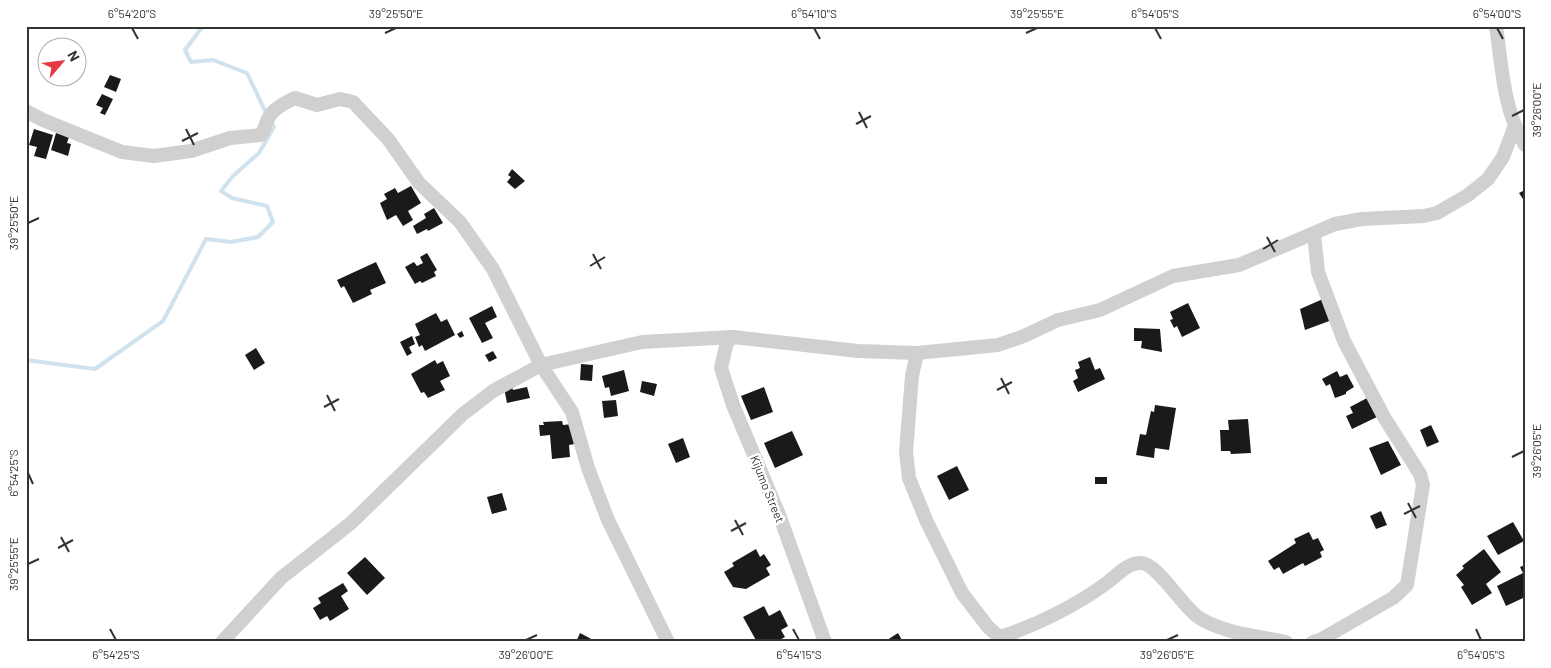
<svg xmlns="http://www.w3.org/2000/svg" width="1551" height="668" viewBox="0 0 1551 668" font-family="Barlow,sans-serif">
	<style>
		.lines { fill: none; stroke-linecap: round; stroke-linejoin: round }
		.stream { stroke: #cfe2ee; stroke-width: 4 }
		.building { fill: #1a1a1a }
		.minor { stroke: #d0d0d0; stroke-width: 14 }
		.ticks { fill: none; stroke: #333; stroke-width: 2 }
		.labels { text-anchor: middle; stroke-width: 5; stroke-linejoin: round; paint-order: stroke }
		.street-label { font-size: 12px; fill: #333; stroke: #fff }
		.neatline { fill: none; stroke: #333; stroke-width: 2 }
		.ticks-label { font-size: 12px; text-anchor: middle; fill: #333 }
	</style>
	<rect width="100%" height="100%" fill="#fff"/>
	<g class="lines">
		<g class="stream">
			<polyline points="203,26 185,50 191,62 213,60 247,73 266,113"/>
			<polyline points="26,360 95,369 163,321 206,239 231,242 258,237 273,222 267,206 232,198 221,191 233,176 259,153 274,127 271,121"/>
		</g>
	</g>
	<g class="building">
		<polygon points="110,75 121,79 116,92 104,87"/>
		<polygon points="102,94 113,99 105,115 100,113 103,108 96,105"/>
		<polygon points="34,129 53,135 46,159 34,156 37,147 29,145"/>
		<polygon points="56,133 69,137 67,143 71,144 68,156 51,150"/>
		<polygon points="512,169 525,181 515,189 507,182 511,177 508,175"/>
		<polygon points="411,186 421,203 408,211 413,220 403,226 396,215 387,220 380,203 387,199 384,194 395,188 398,193"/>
		<polygon points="1525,190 1525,202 1519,193"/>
		<polygon points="434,208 443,223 428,231 427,229 417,234 413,226 426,218 424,214"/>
		<polygon points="427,253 437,270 434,272 436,276 422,283 420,281 415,284 405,267 414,262 417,266 423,263 420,257"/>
		<polygon points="376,262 386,283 370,290 372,294 353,303 344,286 341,288 337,280"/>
		<polygon points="1323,299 1332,320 1305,330 1300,309"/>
		<polygon points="1188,303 1200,328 1182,337 1177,326 1174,328 1170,320 1173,319 1170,312"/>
		<polygon points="492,306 497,317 485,323 493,338 482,343 469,318"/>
		<polygon points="436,313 441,322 447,319 455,335 425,351 422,345 419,347 415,337 420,335 415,324"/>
		<polygon points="1134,328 1160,329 1162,352 1141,348 1142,341 1134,341"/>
		<polygon points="462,331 464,336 460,338 457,334"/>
		<polygon points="412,336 415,344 409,347 412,353 407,356 400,342"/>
		<polygon points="256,348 265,363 254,370 245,355"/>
		<polygon points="493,351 497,358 489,362 485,355"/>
		<polygon points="1090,357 1095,370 1100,368 1105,379 1078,392 1073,381 1078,378 1075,370 1080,368 1078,362"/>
		<polygon points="435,360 437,364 443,361 450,376 440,381 445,390 428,398 424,392 421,393 411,374"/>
		<polygon points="581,364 593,365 592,381 580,380"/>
		<polygon points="624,370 629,391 611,396 609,387 605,388 602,376"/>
		<polygon points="1337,371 1340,377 1347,374 1354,387 1346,392 1346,394 1335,398 1330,384 1326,386 1322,379"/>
		<polygon points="642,381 657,384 654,396 640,392"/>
		<polygon points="512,387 513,390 527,387 530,398 507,403 504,388"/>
		<polygon points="764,387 773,412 751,420 741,396"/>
		<polygon points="1369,397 1379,416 1352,429 1346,416 1353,413 1350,407"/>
		<polygon points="616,400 618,416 604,418 602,401"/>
		<polygon points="1155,405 1176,408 1169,450 1155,448 1154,458 1136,455 1140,434 1146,435 1151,411 1154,412"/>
		<polygon points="1248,419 1251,453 1231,454 1230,451 1221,451 1220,430 1229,430 1228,420"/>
		<polygon points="562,421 563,425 573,424 575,444 569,445 570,457 552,459 550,435 540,436 539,425 544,425 543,422"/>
		<polygon points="1431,425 1439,442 1427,447 1420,430"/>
		<polygon points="792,431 803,455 775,468 764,443"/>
		<polygon points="683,438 690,457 676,463 668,444"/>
		<polygon points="1388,441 1401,465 1381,475 1369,448"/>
		<polygon points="957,466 969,490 949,500 937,476"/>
		<rect x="1095" y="477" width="12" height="7"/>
		<polygon points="502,493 507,510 492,514 487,497"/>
		<polygon points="1381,511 1387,525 1376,529 1370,516"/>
		<polygon points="1513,522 1524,541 1498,555 1487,536"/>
		<polygon points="1309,532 1313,540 1318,538 1324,550 1320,552 1322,557 1305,566 1303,563 1283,574 1279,567 1274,570 1268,561 1296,543 1294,539"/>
		<polygon points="756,549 760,557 764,554 771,565 766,568 770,575 746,589 733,587 724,572 734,566 732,563"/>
		<polygon points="1484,549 1501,572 1486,584 1492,593 1472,605 1461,587 1464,585 1456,575 1464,568 1462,566"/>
		<polygon points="365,557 385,578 367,595 347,573"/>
		<polygon points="1525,565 1525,600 1523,598 1506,606 1497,586 1523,573 1520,567"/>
		<polygon points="343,583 348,591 341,596 349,609 330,621 327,616 320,620 313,608 321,603 318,598"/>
		<polygon points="764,606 769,616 780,610 788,626 781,630 785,637 776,642 757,642 743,617"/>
		<polygon points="580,633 597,642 576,642"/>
		<polygon points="898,633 903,642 884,642"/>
	</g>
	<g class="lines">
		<g class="minor">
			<path d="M1496,26C1502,66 1503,110 1525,145"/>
			<path d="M26,111L43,120L122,152L154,156L191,151L230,138L261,135C265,129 265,125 268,119C272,109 285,103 295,98L317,105L340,99L353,102L388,139L419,183L460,222L493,269L541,365L572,412L588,468L608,520L668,642"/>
			<polyline points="733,337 727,342 721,368 733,405 780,517 825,642"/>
			<polyline points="917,353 912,376 906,452 909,478 926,520 962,593 988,627 1005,642"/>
			<path d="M1000,637C1035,626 1079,604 1108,582C1117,575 1129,562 1141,563C1157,563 1183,607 1198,617C1222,633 1258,636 1286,642"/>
			<polyline points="222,642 281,578 351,523 463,414 493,391 541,365 642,342 733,337 858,351 917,353 998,345 1024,336 1058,320 1100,310 1173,276 1239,265 1335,224 1362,219 1424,216 1437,213 1468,195 1488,179 1503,157 1514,128"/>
			<polyline points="1313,642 1320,640 1393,598 1407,585 1423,485 1420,474 1384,417 1344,341 1318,272 1314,234"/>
		</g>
	</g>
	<path class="ticks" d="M132,28L138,39M814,28L820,39M1155,28L1161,39M1497,28L1503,39M385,33L396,28M1026,33L1037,28M859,112L867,128M1512,116L1524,110M856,124L871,116M186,129L194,145M182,141L198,133M28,223L39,218M1267,237L1275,252M1263,249L1278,240M593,254L601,269M590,266L605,257M1001,378L1009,394M997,390L1012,382M327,395L335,411M324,407L339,399M1512,457L1524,451M28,473L33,484M1408,503L1416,518M1404,514L1420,506M735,520L743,535M731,531L746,523M61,537L69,552M58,548L73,540M28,564L39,559M110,629L116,640M793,629L799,640M1476,629L1481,640M526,640L537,635M1167,640L1178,635"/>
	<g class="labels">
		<g class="street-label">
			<text transform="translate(767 489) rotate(68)" y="4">Kijumo Street</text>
		</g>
	</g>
	<rect width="1551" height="668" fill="none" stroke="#ffffff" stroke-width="55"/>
	<g transform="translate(62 62) rotate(62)"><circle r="24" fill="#ffffff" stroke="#adadad"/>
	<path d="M0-4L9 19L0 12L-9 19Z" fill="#e63946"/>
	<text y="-8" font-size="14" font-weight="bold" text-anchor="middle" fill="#333333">N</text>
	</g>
	<rect x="28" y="28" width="1496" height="612" class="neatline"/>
	<g class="ticks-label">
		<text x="132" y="18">6°54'20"S</text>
		<text x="396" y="18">39°25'50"E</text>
		<text x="814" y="18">6°54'10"S</text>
		<text x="1037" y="18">39°25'55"E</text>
		<text x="1155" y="18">6°54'05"S</text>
		<text x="1497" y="18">6°54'00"S</text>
		<text transform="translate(1537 110) rotate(-90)" y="4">39°26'00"E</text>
		<text transform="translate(14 223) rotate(-90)" y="4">39°25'50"E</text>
		<text transform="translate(1537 451) rotate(-90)" y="4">39°26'05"E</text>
		<text transform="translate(14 473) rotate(-90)" y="4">6°54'25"S</text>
		<text transform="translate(14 564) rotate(-90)" y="4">39°25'55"E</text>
		<text x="116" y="659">6°54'25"S</text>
		<text x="526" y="659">39°26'00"E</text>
		<text x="799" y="659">6°54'15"S</text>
		<text x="1167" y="659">39°26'05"E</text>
		<text x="1481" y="659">6°54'05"S</text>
	</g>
</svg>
